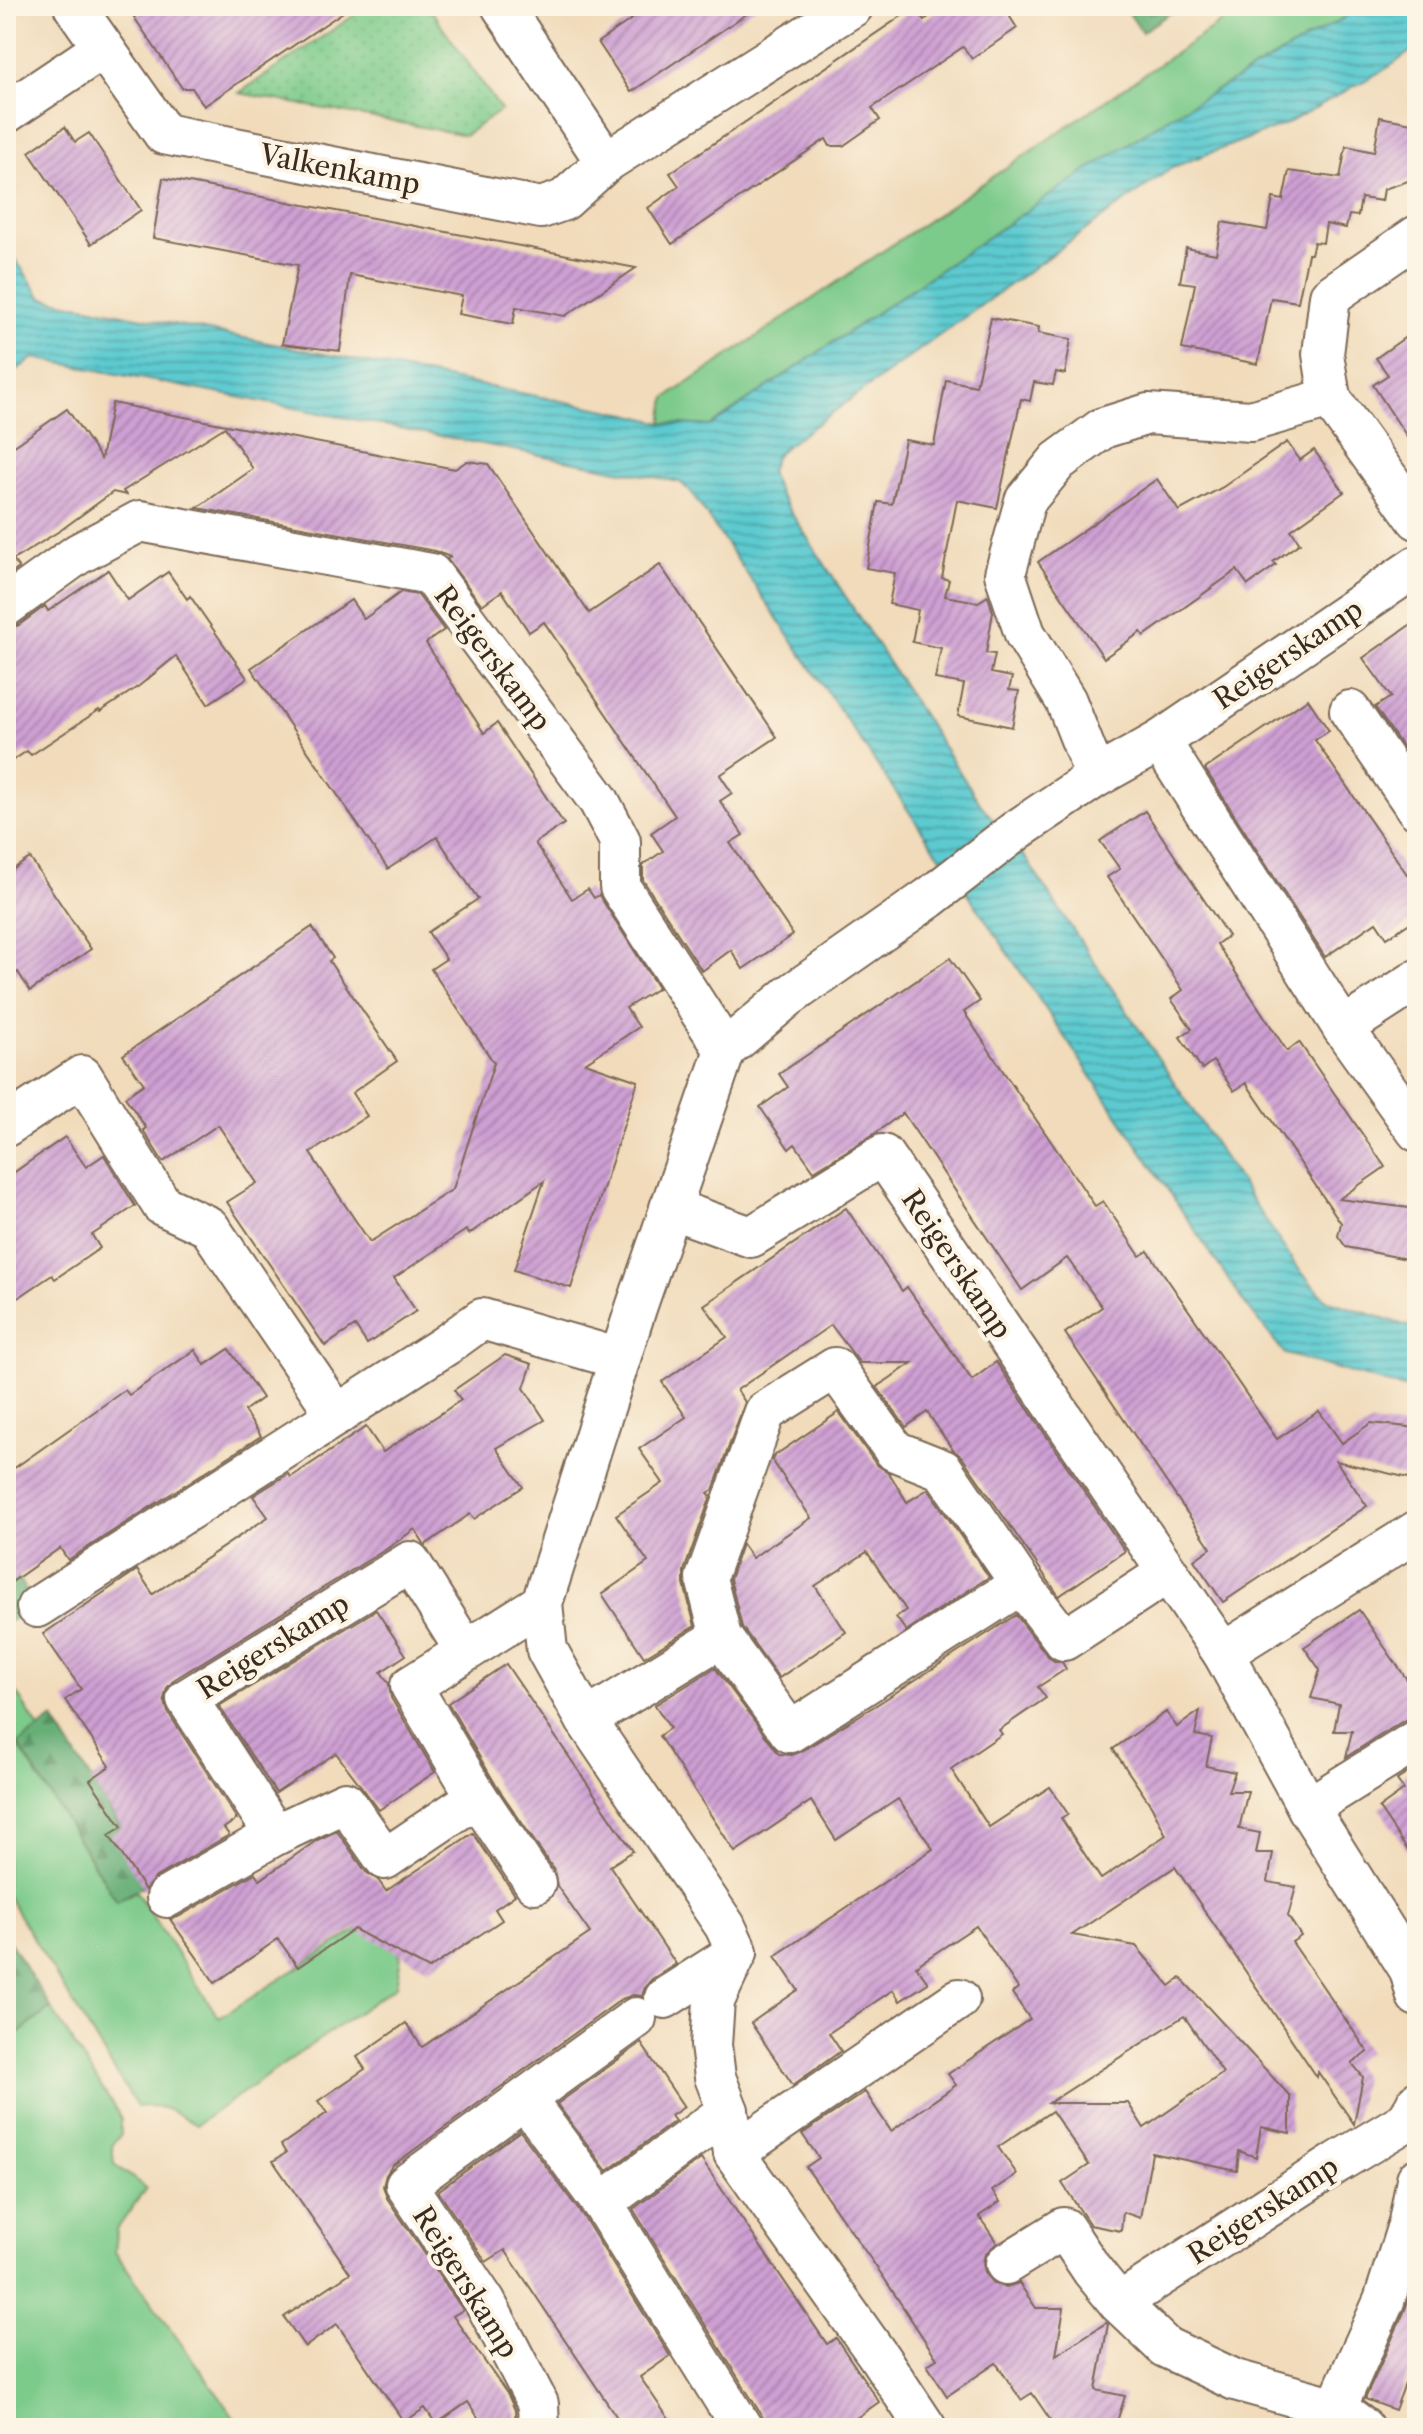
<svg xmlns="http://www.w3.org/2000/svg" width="1423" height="2434" viewBox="0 0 1423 2434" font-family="'Libre Caslon Text',serif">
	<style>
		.green { fill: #7dcb8b; stroke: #5c7a54; stroke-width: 2 }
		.forest { fill: url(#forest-firs); stroke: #506c4a; stroke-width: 2 }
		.park { fill: url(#park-dots); stroke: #5c7a54; stroke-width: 2 }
		.water { fill: url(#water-rules); stroke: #4c7a77; stroke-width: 2 }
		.building { fill: url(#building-hatch); fill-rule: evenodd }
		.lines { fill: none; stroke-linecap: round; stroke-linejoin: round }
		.minor-casing { stroke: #7b6855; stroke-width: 44 }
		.minor { stroke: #fff; stroke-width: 40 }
		.labels { text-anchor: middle; stroke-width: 8; stroke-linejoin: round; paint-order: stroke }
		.street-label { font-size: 28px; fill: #3b2a1e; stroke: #fcf5e5 }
	</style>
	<defs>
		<pattern id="forest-firs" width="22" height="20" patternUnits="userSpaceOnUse" patternTransform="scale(2)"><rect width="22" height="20" fill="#66af77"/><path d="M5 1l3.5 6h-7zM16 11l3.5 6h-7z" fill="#558f61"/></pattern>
		<pattern id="park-dots" width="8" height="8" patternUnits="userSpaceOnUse" patternTransform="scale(2)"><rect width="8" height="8" fill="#7dcb8b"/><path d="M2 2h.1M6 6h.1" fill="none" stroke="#6dae78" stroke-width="1.8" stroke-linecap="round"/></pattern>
		<pattern id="water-rules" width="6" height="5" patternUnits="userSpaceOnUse" patternTransform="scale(2)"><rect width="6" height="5" fill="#5ccad0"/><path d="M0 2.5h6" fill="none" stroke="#4da4a8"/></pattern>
		<pattern id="building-hatch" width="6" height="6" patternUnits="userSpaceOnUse" patternTransform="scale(2)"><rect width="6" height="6" fill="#ce9fd3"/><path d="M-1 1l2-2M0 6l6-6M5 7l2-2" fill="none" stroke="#a882ab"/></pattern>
	</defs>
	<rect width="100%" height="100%" fill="#fcf5e5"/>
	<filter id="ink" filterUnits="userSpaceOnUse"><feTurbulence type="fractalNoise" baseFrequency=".0125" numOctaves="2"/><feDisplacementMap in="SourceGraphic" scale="16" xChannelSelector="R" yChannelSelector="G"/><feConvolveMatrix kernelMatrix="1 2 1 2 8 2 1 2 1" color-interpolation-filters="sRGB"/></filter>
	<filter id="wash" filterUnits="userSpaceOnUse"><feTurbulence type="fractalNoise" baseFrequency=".006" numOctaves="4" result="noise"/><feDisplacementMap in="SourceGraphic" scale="32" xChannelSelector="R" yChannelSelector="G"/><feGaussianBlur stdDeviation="1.8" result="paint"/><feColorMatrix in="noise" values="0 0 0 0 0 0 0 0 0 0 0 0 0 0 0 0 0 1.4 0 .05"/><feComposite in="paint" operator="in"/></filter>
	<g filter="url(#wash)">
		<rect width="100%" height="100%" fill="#f1dbbb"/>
		<g class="green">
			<polygon points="1245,6 1365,6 1166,119 1056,191 710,426 662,423 666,398"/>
			<path d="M6,1675L39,1729L18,1745L117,1901L136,1891L219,2018L378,1917L401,1957L396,1986L196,2125C174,2112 163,2103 137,2107L6,1894Z"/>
			<polygon points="51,2008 121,2118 121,2135 112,2145 114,2164 146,2188 117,2229 115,2252 242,2428 6,2428 6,2043"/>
		</g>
		<g class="forest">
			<polygon points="1124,6 1180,6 1142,32"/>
			<polygon points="6,1558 34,1604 6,1624"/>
			<polygon points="53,1719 154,1880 117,1901 18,1744"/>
			<polygon points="6,1936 51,2008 6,2043"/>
		</g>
		<polygon class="park" points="368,6 428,6 501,110 465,135 239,93"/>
		<polygon class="water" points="1365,6 1417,6 1417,47 1389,67 1286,124 1173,167 786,446 775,456 770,472 779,494 981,805 1026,859 1296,1266 1326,1300 1417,1329 1417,1392 1285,1354 1243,1301 968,894 929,841 691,492 680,482 34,358 6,377 6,246 42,298 632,415 662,423 710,426 1056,191 1166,119"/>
		<g id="blocks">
			<g class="building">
				<polygon points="150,6 352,6 204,106 192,88 182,88 134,17"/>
				<polygon points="651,6 758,6 631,92 598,42"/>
				<polygon points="945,6 1003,6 1017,28 972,59 963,47 872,108 880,120 843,146 830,146 826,139 672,244 648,208 679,186 670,173 915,7 924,20"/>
				<polygon points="1380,117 1417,124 1417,178 1384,189 1382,201 1361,198 1358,216 1349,215 1346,228 1326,224 1323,243 1314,242 1311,254 1308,254 1298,302 1271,298 1258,364 1182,349 1195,284 1180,282 1186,248 1216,254 1222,222 1267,230 1273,198 1283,200 1289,171 1340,178 1346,146 1374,152"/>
				<polygon points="65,127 75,142 89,133 141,210 91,244 29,152"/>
				<polygon points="163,178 231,191 636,268 565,316 516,307 513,324 458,314 462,296 350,275 340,351 282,344 298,265 153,238"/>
				<polygon points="991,318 1039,327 1038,333 1071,339 1065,374 1056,372 1053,385 1034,382 1030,401 1021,399 997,508 957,500 942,578 949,580 945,596 978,602 988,596 993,612 986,653 995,654 991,673 1012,677 1009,690 1019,691 1012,727 958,716 964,684 935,679 941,648 912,642 918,610 889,604 895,573 866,568 878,502 892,504 905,440 934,445 946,380 976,386"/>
				<polygon points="1417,329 1417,452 1373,385 1388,375 1376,358"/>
				<polygon points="112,403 455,469 467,461 488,464 589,613 660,565 777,737 720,775 732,793 720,801 743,835 730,843 793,935 743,969 731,950 702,971 643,880 643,865 663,851 651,833 675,816 544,622 529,632 502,591 482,605 447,559 450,557 435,551 197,508 253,469 225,427 123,491 126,495 113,492 61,530 13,560 19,568 6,578 6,452 67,409 101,459"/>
				<polygon points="1287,442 1300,460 1314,450 1344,492 1291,530 1300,543 1273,562 1276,565 1248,585 1237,570 1144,636 1141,632 1104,658 1038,562 1157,479 1179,511 1223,487"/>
				<polygon points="108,570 128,600 168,572 187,599 190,596 247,678 208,704 176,656 139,686 100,712 99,710 31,755 27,751 6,765 6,629 19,625 45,606 48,611"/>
				<polygon points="401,592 418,595 444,630 426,643 484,733 497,723 564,824 535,843 572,899 588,889 594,898 599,895 658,988 626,1008 639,1027 585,1063 638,1081 571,1288 514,1270 544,1181 469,1234 466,1230 394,1278 416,1311 367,1344 355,1326 325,1346 227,1202 257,1183 218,1125 163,1162 143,1130 146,1128 125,1097 144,1084 123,1055 312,927 333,958 329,961 397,1061 352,1093 367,1116 310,1153 370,1242 453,1189 494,1063 431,969 446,959 428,932 478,899 437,837 388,869 251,668 351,600 364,619"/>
				<polygon points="1417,620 1417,768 1375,707 1391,697 1363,658"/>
				<polygon points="1308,699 1329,731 1315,740 1417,889 1417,918 1387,938 1376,922 1325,957 1205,769"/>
				<polygon points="1145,811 1228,936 1217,944 1287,1051 1299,1042 1385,1167 1339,1199 1417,1209 1417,1261 1346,1247 1338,1236 1341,1223 1246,1083 1234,1091 1213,1061 1202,1069 1180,1037 1192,1029 1171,999 1183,990 1107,877 1120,869 1100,841"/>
				<polygon points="30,858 91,949 30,991 18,972 6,981 6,874"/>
				<polygon points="950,958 980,1001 964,1012 1005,1074 1095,1206 1103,1201 1140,1256 1148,1251 1277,1439 1319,1411 1342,1443 1371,1423 1417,1428 1417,1480 1336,1461 1367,1506 1223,1602 1194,1560 1211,1548 1065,1333 1102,1307 1067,1258 1022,1290 903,1113 874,1134 814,1171 795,1144 789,1149 760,1107 788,1087 779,1074"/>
				<polygon points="65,1137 86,1167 104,1155 135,1206 92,1235 100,1248 55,1279 52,1275 6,1306 6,1178"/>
				<polygon points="846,1208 902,1291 907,1287 972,1380 996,1362 1125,1551 1059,1596 962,1457 953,1450 927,1412 906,1427 877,1387 912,1363 860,1363 831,1325 737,1390 745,1402 713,1490 708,1493 711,1496 684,1571 684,1584 695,1626 644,1657 602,1594 648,1562 616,1515 663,1483 639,1449 686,1417 662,1382 727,1337 704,1305"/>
				<polygon points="229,1349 262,1398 244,1411 261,1436 68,1560 60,1548 6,1586 6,1474 125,1390 129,1395 195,1350 205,1365"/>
				<polygon points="505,1355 532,1364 524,1388 545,1420 496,1448 523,1487 474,1519 470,1514 425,1545 415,1529 388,1548 175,1679 167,1688 164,1699 168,1712 237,1819 224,1828 229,1835 156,1877 145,1890 109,1835 122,1827 90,1780 110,1766 65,1700 81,1689 43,1634 137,1570 153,1594 268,1517 253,1496 288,1474 291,1477 366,1427 383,1452 461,1400 454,1390"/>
				<polygon points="839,1412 876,1464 889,1473 907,1502 928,1489 989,1577 906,1631 896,1617 906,1610 867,1552 815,1586 846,1632 779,1678 742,1627 730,1579 742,1544 752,1558 811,1518 772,1460 774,1456"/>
				<polygon points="376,1610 406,1655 381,1672 389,1684 391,1698 435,1772 379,1810 336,1753 276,1793 219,1706"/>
				<polygon points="1359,1610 1417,1694 1417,1717 1405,1720 1346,1757 1352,1731 1334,1731 1339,1704 1311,1698 1320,1670 1304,1647"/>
				<path d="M1016,1615L1046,1654L1054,1661L1062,1662L1066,1669L1038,1687L1046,1698L999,1730L1002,1734L951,1769L989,1827L1050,1787L1068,1814L1061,1818L1101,1879L1166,1835L1152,1807L1113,1749L1166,1712L1177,1727L1200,1711L1195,1735L1212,1738L1206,1766L1235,1772L1228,1791H1248L1239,1829L1260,1833L1256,1853H1273L1268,1882L1296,1887L1288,1916L1301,1936L1292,1942L1368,2052L1352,2063L1363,2077L1354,2124L1318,2072L1317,2077L1175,1867L1072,1935L1136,1946L1170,1986L1181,1978L1290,2096V2133L1261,2127L1256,2157L1239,2151L1237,2171L1152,2153L1140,2218L1123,2212L1121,2231L1090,2225L1062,2183L1089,2165L1052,2111L998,2147L1017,2174L992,2191L1000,2202L979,2216L997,2243L985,2254L983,2264L986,2275L994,2284L1006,2287L1019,2283L1036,2308H1064L1056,2355L1106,2323L1108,2324L1096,2390L1125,2396L1115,2428H1056L1032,2393L1021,2400L996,2363L947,2396L927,2365L937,2359L882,2275L806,2167L819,2158L802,2134L865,2092L891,2131L956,2085L948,2074L1030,2019L1012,1993L1018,1988L976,1926L916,1966L928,1983L900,2001L893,1990L829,2033L841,2051L793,2085L751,2023L798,1990L775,1956L933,1849L898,1799L836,1840L811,1801L735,1852L659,1736L670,1728L655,1705L715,1668L779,1754L792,1755L802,1751L881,1702ZM1184,2016L1223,2073L1144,2128L1128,2103H1049Z"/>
				<polygon points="506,1664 633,1851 610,1866 676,1964 652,1979 645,1987 642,1996 633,1995 622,1999 392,2166 386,2175 383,2186 387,2198 463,2310 453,2316 508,2395 515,2410 516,2428 485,2428 468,2402 436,2424 425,2408 404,2422 337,2324 305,2347 284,2317 350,2273 273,2161 286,2153 281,2145 327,2113 318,2101 365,2069 357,2057 406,2023 422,2047 590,1933 557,1886 554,1870 496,1785 448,1703"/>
				<polygon points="1417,1767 1417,1864 1379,1808 1404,1790 1397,1780"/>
				<polygon points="337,1831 366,1872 378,1880 386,1891 473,1833 515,1895 495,1909 502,1920 429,1969 354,1929 298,1967 278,1939 215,1983 170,1919 178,1917 255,1873 260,1880 317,1840"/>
				<polygon points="641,2043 684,2107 671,2116 675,2121 607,2171 557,2104"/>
				<polygon points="520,2131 583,2216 670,2356 640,2377 675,2428 624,2428 505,2250 486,2262 438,2191"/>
				<polygon points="701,2159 827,2344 836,2338 879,2402 842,2428 767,2428 762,2416 633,2209"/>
				<polygon points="1417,2273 1417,2352 1395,2410 1365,2399 1405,2310"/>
			</g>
		</g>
	</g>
	<g filter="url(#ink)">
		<use href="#blocks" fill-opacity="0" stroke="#7b6855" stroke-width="2"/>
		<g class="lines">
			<g class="minor-casing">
				<g id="minor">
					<polyline points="74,6 164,134 541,208 564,200 606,162 853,6"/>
					<polyline points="502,6 606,162"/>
					<polyline points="6,113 103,48"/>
					<polyline points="1417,236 1330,296 1323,354 1330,398 1417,519"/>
					<polyline points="6,606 78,554 140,521 431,574 599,801 620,841 620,887 725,1050"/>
					<polyline points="1350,711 1417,809"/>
					<polyline points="1160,741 1343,1028"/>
					<polyline points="1096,777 1066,701 1025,634 1005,574 1025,501 1058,461 1103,428 1148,414 1251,421 1330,398"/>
					<polyline points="1417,980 1343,1028 1417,1131"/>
					<polyline points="6,1126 82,1076 162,1205 209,1227 337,1415"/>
					<polyline points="670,1208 751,1237 883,1155 1223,1653 1417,1531"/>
					<polyline points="37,1607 446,1345 482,1319 620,1359"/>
					<polyline points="721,1637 706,1578 765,1412 835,1368 895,1451 943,1470 1021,1584 1064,1640 1167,1573"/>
					<polyline points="1223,1653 1308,1808 1410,1970 1417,1996"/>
					<polyline points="586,1720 721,1637 790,1732 1021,1584"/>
					<polyline points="477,1797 535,1883"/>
					<polyline points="1308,1808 1417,1740"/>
					<polyline points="275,1835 187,1699 410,1562 465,1650"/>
					<polyline points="167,1897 275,1835 345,1802 385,1859 477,1797 411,1686 542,1603"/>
					<polyline points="665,1998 737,1952"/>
					<polyline points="525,2099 602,2203 742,2428"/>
					<polyline points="734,2153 959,1999"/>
					<polyline points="602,2203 728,2111"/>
					<polyline points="1006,2264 1064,2228 1092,2270 1119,2303 1165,2347 1235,2380 1336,2408 1363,2428"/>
					<polyline points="1119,2303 1338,2162 1408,2120 1417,2102"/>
					<polyline points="1336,2408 1384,2301 1409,2222 1417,2179"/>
					<polyline points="539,2428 538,2404 485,2302 406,2185 636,2018"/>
					<polyline points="926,2428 879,2357 734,2153 728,2111 715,2077 711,2045 714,2001 737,1952 725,1926 586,1720 547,1650 542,1603 636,1308 725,1050 789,996 929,898 1017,830 1096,777 1160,741 1417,566"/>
				</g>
			</g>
			<use href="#minor" class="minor"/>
		</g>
	</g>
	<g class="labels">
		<g class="street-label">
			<text transform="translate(340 169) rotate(11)" y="10">Valkenkamp</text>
			<text transform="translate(1288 654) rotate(-34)" y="10">Reigerskamp</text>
			<text transform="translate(493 658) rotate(53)" y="10">Reigerskamp</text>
			<text transform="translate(957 1264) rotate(56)" y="10">Reigerskamp</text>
			<text transform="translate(273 1646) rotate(-32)" y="10">Reigerskamp</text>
			<text transform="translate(1263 2210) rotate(-33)" y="10">Reigerskamp</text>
			<text transform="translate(466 2282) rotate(58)" y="10">Reigerskamp</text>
		</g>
	</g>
	<rect width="1423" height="2434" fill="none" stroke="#fcf5e5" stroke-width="32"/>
</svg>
